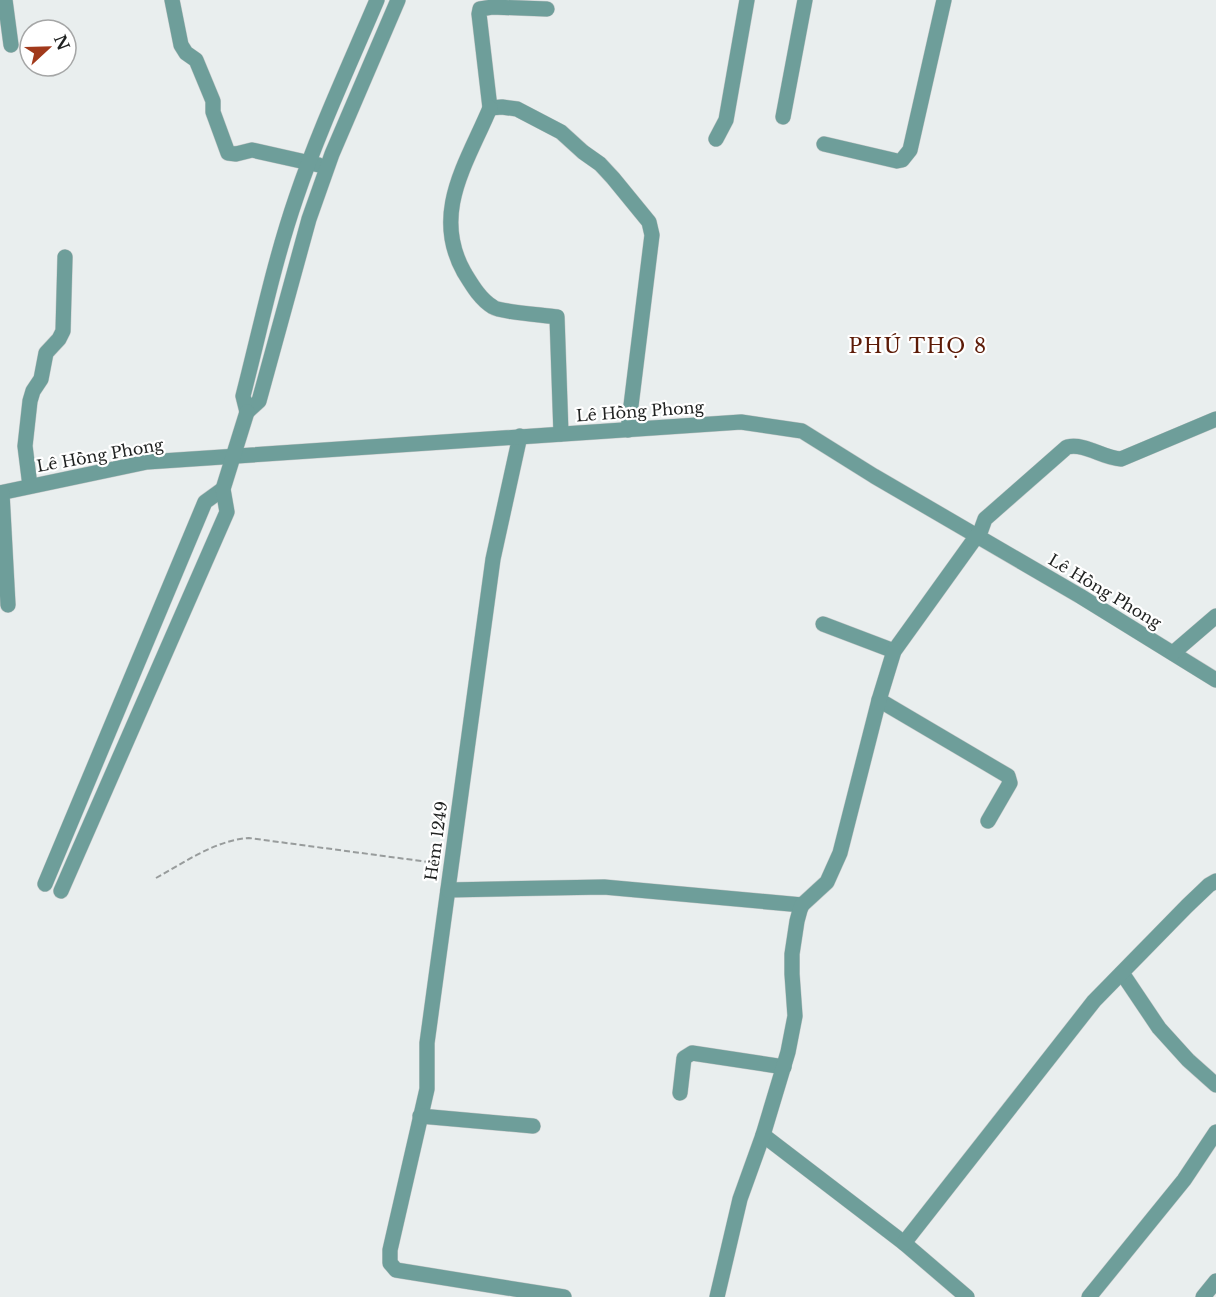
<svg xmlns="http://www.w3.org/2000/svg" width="1216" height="1297" viewBox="0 0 1216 1297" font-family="'Libre Baskerville',serif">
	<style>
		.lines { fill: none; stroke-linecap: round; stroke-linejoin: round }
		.minor-casing { stroke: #c5c9c9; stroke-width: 16 }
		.path { stroke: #989c9c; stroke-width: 2; stroke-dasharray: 6 3; stroke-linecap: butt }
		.minor { stroke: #6e9e9a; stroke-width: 15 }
		.labels { text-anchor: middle; stroke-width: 4.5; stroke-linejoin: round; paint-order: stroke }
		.street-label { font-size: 16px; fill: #1f2120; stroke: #fff }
		.quarter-label { font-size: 20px; letter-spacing: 1.5px; fill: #5c1b07; stroke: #fff }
	</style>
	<rect width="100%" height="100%" fill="#e9eeee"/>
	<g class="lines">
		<g class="minor-casing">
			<g id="minor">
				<polyline points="5,0 11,45"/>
				<polyline points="172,0 181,45 186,53 196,60 213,101 213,112 228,153 236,154 252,150 319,165"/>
				<path d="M377,0C349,66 319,130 296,198C274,262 260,330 243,396L247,412L259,401L309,219L332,154L398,0"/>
				<polyline points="547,9 492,7 480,9 479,14 490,108 502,107 517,109 561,132 583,152 600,164 613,178 649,222 652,235 628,430"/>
				<path d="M490,108C467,163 431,213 464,272C472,285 480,299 493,307C500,312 545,315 557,317L561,434"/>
				<polyline points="783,117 805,0"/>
				<polyline points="716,139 726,120 747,0"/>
				<polyline points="824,144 897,161 902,160 910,150 944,0"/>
				<polyline points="520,436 493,559 427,1043 427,1089 390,1250 390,1263 396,1270 564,1297"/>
				<polyline points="30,486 25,446 30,401 33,391 41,379 46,353 59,339 63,331 65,257"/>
				<polyline points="0,493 147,462 741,422 802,431 874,476 1080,596 1216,680"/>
				<polyline points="2,493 8,605"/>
				<polyline points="823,624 894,651"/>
				<polyline points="1173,653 1216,616"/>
				<polyline points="879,700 1008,776 1010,783 988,821"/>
				<polyline points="45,884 205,502 223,489"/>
				<polyline points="448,890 604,887 802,905"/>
				<polyline points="61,891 227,512 223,489 247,412"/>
				<polyline points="1122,973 1159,1028 1188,1060 1216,1085"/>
				<polyline points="680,1093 684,1058 692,1053 784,1067"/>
				<polyline points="420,1116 533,1126"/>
				<polyline points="763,1135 904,1243 967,1297"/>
				<polyline points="904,1243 1094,1001 1187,906 1209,885 1216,881"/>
				<path d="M717,1297L740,1199L763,1135L788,1052L795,1016L792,974V954L797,921L800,910L802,905L827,882L840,853L879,700L894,651L981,530L985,519L1067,447C1086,443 1102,458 1121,459L1216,419"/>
				<polyline points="1089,1297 1184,1180 1216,1132"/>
				<polyline points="1203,1297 1216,1281"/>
			</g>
		</g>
		<path class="path" d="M156,878C185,862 216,840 249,838L436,863"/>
		<use href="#minor" class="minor"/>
	</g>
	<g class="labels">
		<g class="street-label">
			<text transform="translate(640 411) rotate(-4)" y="6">Lê Hồng Phong</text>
			<text transform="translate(100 455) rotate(-10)" y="6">Lê Hồng Phong</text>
			<text transform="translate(1105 591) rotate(31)" y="6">Lê Hồng Phong</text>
			<text transform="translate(436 841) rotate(-82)" y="6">Hẻm 1249</text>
		</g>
		<g class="quarter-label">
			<text x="918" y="353">PHÚ THỌ 8</text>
		</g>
	</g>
	<g transform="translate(48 48) rotate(68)"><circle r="28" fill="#ffffff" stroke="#a5a6a6" stroke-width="1.5"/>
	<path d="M0-4.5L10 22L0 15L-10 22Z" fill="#a1391b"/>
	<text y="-9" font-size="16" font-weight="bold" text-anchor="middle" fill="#1f2120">N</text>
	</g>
</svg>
